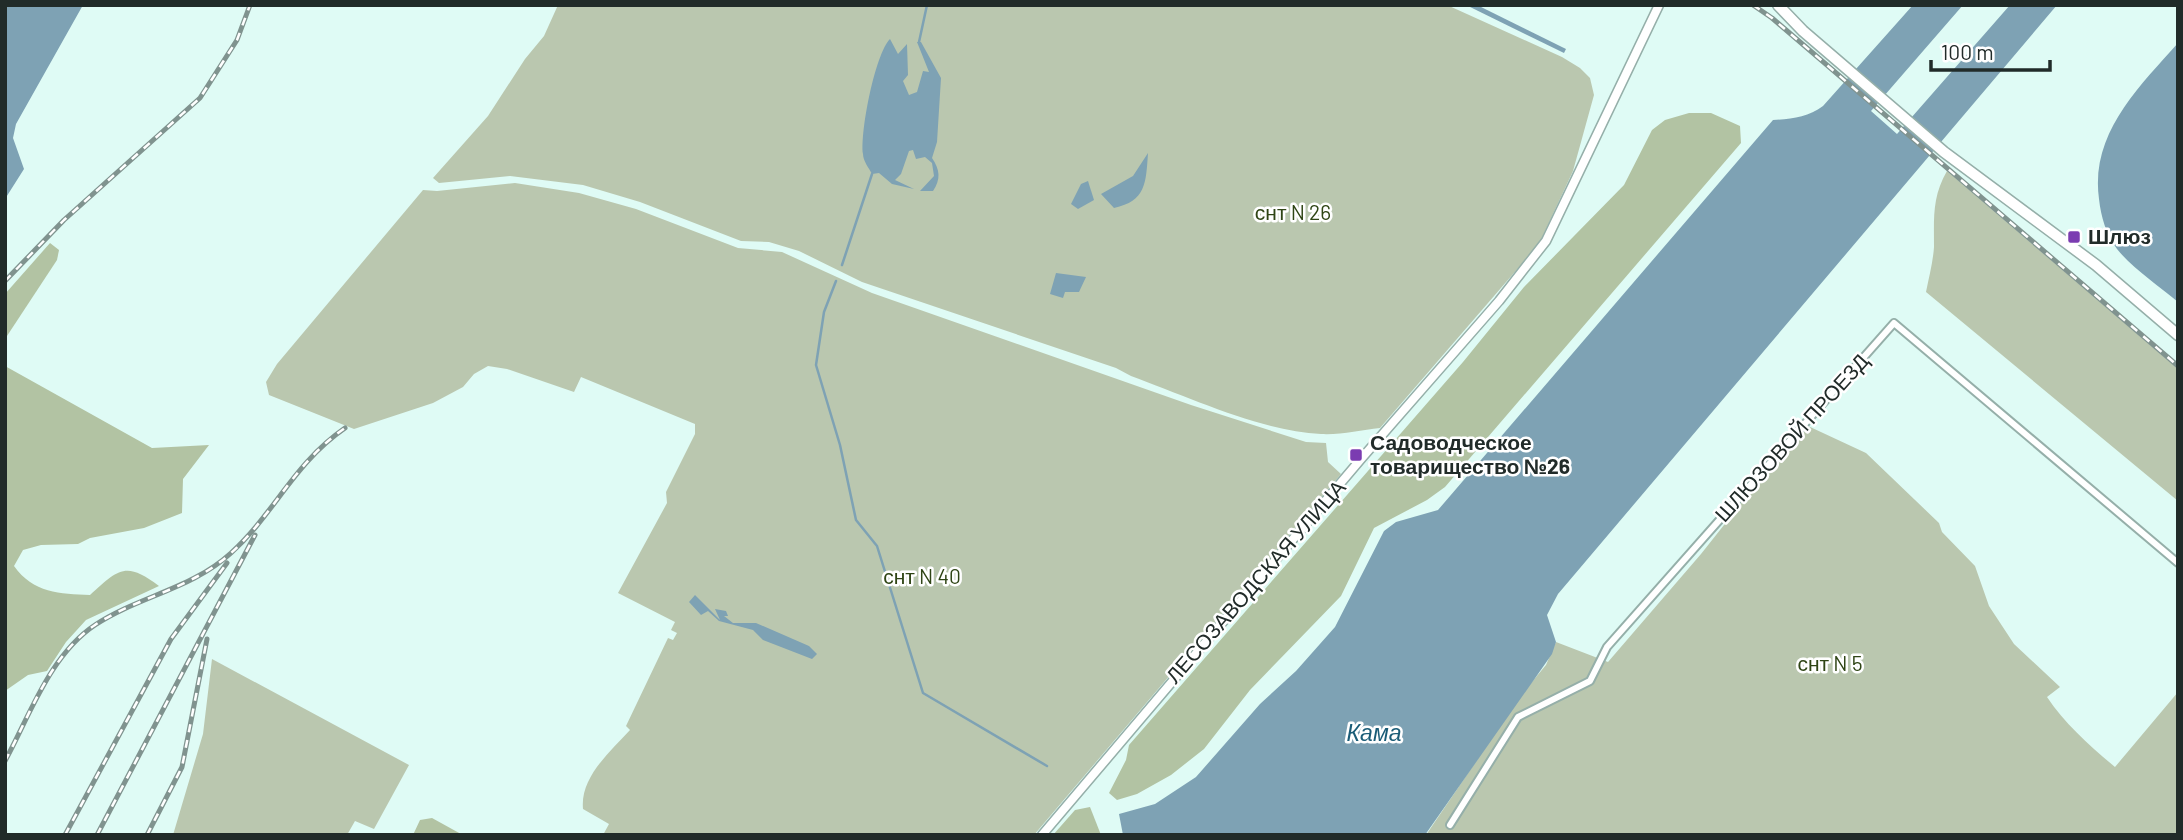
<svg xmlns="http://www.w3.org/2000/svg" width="2183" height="840" viewBox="0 0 2183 840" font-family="Barlow,sans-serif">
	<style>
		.green { fill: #bac7af }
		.forest { fill: #b2c3a3 }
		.water { fill: #7ea2b4 }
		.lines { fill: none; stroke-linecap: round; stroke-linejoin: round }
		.stream { stroke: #7ea2b4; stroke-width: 2.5 }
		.minor-casing { stroke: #95afa9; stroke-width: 10 }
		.tertiary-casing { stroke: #95afa9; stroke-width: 11 }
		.primary-casing { stroke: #95afa9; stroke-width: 13 }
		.minor { stroke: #fff; stroke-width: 6 }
		.tertiary { stroke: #fff; stroke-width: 8 }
		.primary { stroke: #fff; stroke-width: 10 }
		.rail-casing { stroke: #80938f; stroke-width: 5 }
		.rail { stroke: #fff; stroke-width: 2.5; stroke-dasharray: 8; stroke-linecap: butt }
		.poi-dot { fill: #7b3cb1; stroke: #fff; stroke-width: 2.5 }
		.labels { text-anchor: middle; stroke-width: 5; stroke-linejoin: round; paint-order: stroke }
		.park-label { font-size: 21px; fill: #2f4515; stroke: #fff }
		.poi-label { font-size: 21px; font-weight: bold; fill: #212b29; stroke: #fff; text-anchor: start }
		.street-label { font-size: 21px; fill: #212b29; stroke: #fff }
		.water-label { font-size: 23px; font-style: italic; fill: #1a5c77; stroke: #fff }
	</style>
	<rect width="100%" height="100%" fill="#dffbf5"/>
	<g class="green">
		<path d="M558,5H1447L1562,57L1580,68L1590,78L1594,95L1573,171L1539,244L1380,428C1361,430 1341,435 1321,434C1260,431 1189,397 1131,376L1116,368L862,282L799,251L769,242L741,241L640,202L583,185L510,176L439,183L433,178L488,116L525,59L544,36Z"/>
		<path d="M1947,171L2178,369V501L1926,292C1929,277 1933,262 1934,247C1934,218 1932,197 1947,171Z"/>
		<path d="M515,183L579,193L636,209L738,248L782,252L872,293L1191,405L1306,442L1326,443L1328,462L1341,474L1034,835H603L609,824L583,809C580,777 610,752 630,730L626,726L668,638L673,640L677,633L671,630L675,622L618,593L667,503L666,492L695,434V424L581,377L574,392L507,369L488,366L474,374L463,387L433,403L354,429L269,395L266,382L277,364L423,190L437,191Z"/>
		<path d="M1808,426L1866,453L1939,523L1942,532L1975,566L1989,606L2014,644L2060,687L2047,697C2065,724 2090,746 2115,767L2178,692V834L1426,835L1521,695L1546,665L1556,642L1608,662L1701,554L1789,443Z"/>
		<polygon points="212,659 409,765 374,829 355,821 347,835 173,835 203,734"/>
	</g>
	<g class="forest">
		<polygon points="1689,113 1711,113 1740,126 1741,143 1445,487 1427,500 1374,528 1341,596 1250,690 1204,749 1171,775 1137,794 1117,800 1109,793 1126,760 1129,745 1463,362 1524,287 1624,185 1652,130 1665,120"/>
		<polygon points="50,243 59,250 57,260 5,339 5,294"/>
		<path d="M5,366L152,448L209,445L183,479L182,513L144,528L90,538L78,544L41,545L23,550L14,566C33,593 60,594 90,595C118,570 125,560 159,586L86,620L66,642L47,671L28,675L5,691Z"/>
		<polygon points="1090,807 1101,835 1053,835 1075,810"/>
		<polygon points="432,818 461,834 461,835 413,835 420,820"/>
	</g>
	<g class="water">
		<polygon points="5,5 83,5 16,124 13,138 24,169 5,199"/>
		<polygon points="1466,5 1477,5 1566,49 1564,53"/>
		<path d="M1913,5H1963L1871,111L1897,134L2010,5H2057L1558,594L1547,615L1556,642L1552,654L1425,835H1123L1119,814L1155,804L1196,777L1260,704L1296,671L1335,627L1384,531L1396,522L1438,510L1773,120C1792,119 1808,117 1823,106Z"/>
		<path d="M890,39L898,54L907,44L908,75L903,81L909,95L917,92L923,71L929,72L917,42H921L941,78L937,142L932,158C940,170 941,179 933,191H920L934,176L932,163L925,157L916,159L913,150L909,151L901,174L895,180L914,189L892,184L879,173L872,174C869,168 863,161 863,154C860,132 875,54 890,39Z"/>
		<path d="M2178,43V302C2158,285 2133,269 2117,249C2106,234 2101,217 2099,199C2090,134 2138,88 2178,43Z"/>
		<path d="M1148,153C1146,183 1146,201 1114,208L1101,194L1133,176Z"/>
		<polygon points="1088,181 1094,200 1078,209 1071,204 1081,184"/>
		<polygon points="1056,273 1086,277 1079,292 1065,292 1063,298 1050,294"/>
		<polygon points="695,595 720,620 715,609 726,611 728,616 724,616 733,623 756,623 809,646 817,654 812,659 763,640 753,630 719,621 708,611 701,615 689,602"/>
	</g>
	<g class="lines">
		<g class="stream">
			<polyline points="919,42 927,5"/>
			<polyline points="842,265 872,174"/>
			<polyline points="836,281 824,312 816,365 840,445 856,520 877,546 923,693 1047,766"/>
		</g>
		<g class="minor-casing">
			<polyline id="minor" points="1450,825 1518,717 1590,681 1607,647 1894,323 2178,563"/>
		</g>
		<g class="tertiary-casing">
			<polyline id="tertiary" points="1042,835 1361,459 1499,301 1546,241 1659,5"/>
		</g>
		<g class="primary-casing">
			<polyline id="primary" points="1778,5 1803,31 1944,152 2096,265 2178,335"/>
		</g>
		<use href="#minor" class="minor"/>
		<use href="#tertiary" class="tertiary"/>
		<use href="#primary" class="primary"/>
		<g class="rail-casing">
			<g id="rail">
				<polyline points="1753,5 1772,18 2178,366"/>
				<polyline points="5,281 64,220 200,98 237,40 250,5"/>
				<path d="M5,761C30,715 50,655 95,625C139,596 192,589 231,553C275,513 293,464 345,428"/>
				<polyline points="65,835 171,639 227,563"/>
				<polyline points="97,835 255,535"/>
				<polyline points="147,835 182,767 207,639"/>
			</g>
		</g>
		<use href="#rail" class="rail"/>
	</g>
	<g class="poi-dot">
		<rect x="2067" y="230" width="14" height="14" rx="3.5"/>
		<rect x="1349" y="448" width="14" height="14" rx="3.5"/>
	</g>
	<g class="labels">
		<g class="park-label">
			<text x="1293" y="220">снт N 26</text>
			<text x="922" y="584">снт N 40</text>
			<text x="1830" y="671">снт N 5</text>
		</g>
		<g class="poi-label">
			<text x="2088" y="244">Шлюз</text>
			<text x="1370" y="450">Садоводческое<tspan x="1370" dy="24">товарищество №26</tspan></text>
		</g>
		<g class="street-label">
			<text transform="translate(1792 438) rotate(-48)" y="7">ШЛЮЗОВОЙ ПРОЕЗД</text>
			<text transform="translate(1256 582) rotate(-49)" y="7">ЛЕСОЗАВОДСКАЯ УЛИЦА</text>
		</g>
		<g class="water-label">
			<text x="1374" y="741">Кама</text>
		</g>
	</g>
	<rect width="2183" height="840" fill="none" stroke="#212b29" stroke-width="14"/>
	<path d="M1931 60v10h119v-10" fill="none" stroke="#212b29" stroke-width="3.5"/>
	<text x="1941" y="60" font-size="21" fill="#212b29" stroke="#ffffff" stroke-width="5" paint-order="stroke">100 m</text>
</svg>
